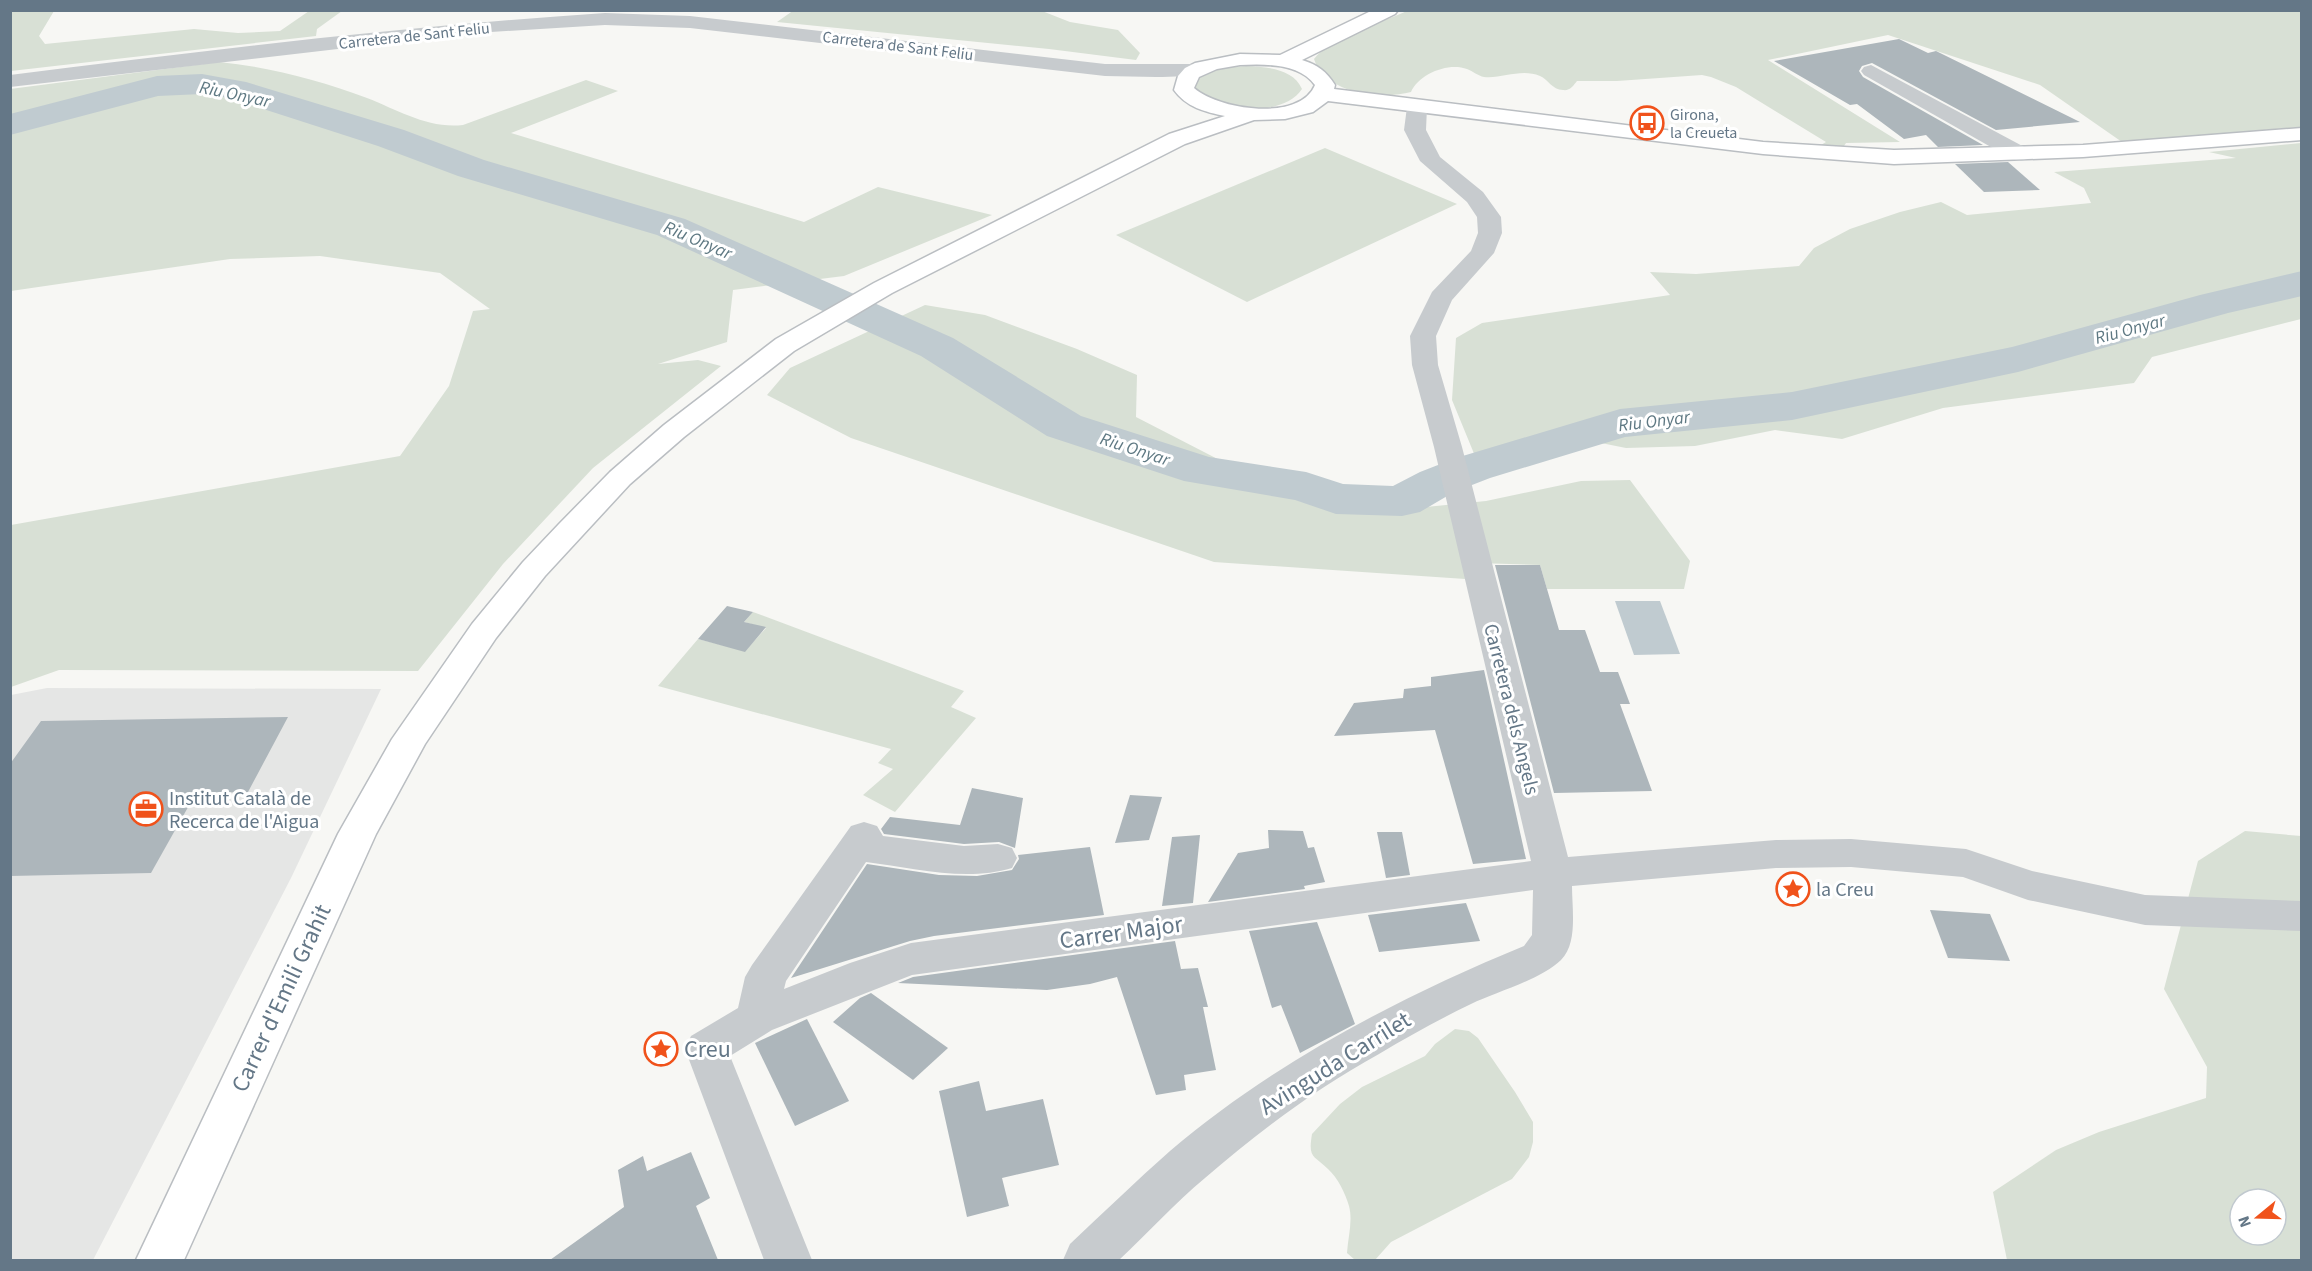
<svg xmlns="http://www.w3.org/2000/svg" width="2312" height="1271" viewBox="0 0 2312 1271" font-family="'Source Sans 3',sans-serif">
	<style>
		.built { fill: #e5e6e5 }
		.green { fill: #d8e0d5; fill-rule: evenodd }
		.water { fill: #c0cbd0 }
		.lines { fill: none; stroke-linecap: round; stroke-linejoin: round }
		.river { fill: #c0cbd0; fill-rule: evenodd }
		.building { fill: #adb6bb }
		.major-casing { stroke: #babec2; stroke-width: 3 }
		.minor { fill: #c7cbce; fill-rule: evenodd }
		.major { fill: #fff; fill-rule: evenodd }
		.labels { text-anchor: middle; stroke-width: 6; stroke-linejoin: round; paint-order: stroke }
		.far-street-label { font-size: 16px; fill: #647787; stroke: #fff }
		.far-poi-label { font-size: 16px; fill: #647787; stroke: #fff; text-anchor: start }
		.far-water-label { font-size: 18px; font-style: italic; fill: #5f7983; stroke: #fff }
		.street-label { font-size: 20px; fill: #647787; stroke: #fff }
		.poi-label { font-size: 20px; fill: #647787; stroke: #fff; text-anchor: start }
		.near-street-label { font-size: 24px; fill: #647787; stroke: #fff }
		.near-poi-label { font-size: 24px; fill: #647787; stroke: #fff; text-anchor: start }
	</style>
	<rect width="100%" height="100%" fill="#f7f7f4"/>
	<polygon class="built" points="47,688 381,689 291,878 93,1260 11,1260 11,695"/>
	<g class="green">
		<polygon points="794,10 1042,11 1070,22 1118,30 1140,53 1136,60 1049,49 777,22"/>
		<path d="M1409,10L2301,11V127L2122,142L2040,85L1888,35L1768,60L1900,142L1846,143L1842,149L1821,145L1826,142L1736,87L1711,77L1702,75L1617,81H1577C1573,86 1570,91 1563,90C1552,90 1548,79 1540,76C1521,68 1502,79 1484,77C1478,76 1473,71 1467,69C1448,62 1419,74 1411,92C1382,100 1325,94 1314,59C1332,36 1381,23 1409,10Z"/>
		<polygon points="10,11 54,11 39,36 45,44 194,29 238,33 280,31 309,11 342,11 317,29 316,36 11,71"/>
		<path d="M219,62C269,67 319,80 367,98C398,110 428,129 463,125L586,80L618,91L511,133L804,222L878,187L992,215L844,276L733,290L727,342L658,364L698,360L721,366L593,468L503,564L418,671L59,670L11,687V525L400,456L449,386L473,311L490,309L440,273L320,256L230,259L11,291L10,89Z"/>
		<path d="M1246,66C1266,67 1293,68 1302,89C1287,112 1242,113 1218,104C1209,101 1201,94 1193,89L1195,80C1211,69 1227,67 1246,66Z"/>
		<polygon points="2301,143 2301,319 2152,357 2134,383 1943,408 1842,439 1775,430 1695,446 1626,448 1546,432 1475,456 1452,400 1456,338 1482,323 1670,295 1650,272 1696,274 1799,266 1814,248 1850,229 1900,212 1941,202 1967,215 2091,203 2084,188 2054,172 2236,158 2209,152"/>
		<polygon points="1325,148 1457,204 1247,302 1116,235"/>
		<polygon points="925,305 985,315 1077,349 1137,375 1136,417 1299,501 1386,511 1486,501 1581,481 1630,480 1690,561 1684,589 1547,589 1540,565 1476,563 1480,580 1214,562 851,438 767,395 790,368"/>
		<polygon points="753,612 964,691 951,707 976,718 895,812 863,795 893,769 878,763 891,749 658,686 698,639 745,651 766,628 744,622"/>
		<path d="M2245,831L2301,836V1260H2007L1993,1192L2056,1150L2099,1132L2206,1098L2207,1067L2164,989L2198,861ZM2240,1199H2276V1235H2240Z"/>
		<path d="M1455,1029L1469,1031L1478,1038L1515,1092L1533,1122V1142L1529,1157L1512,1179L1391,1242L1375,1260H1355L1347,1253C1348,1237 1353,1221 1349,1206C1345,1193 1338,1178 1328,1169C1313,1155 1308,1158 1312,1134L1340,1104L1362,1087L1425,1056L1435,1044Z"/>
	</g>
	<polygon class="water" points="1615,601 1660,601 1680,654 1634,655"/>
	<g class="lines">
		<polygon class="river" points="202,74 246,82 404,130 484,160 685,219 953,338 1081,416 1209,457 1306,472 1343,484 1393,486 1420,472 1456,458 1620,409 1792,392 2012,347 2200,295 2302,271 2302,296 2228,313 2018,372 1792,420 1625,437 1490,478 1454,492 1420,512 1402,516 1336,514 1295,500 1184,481 1047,436 921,356 657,235 458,176 378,146 229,98 202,94 158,96 10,135 10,114 157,76"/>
	</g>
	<g class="building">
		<polygon points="1899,39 1928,53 1936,51 2080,122 1996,130 1872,63 1862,66 1859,71 1863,77 1983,145 1938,147 1926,135 1904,139 1857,104 1850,105 1774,61"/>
		<polygon points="2008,162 2040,190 1984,192 1955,164"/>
		<polygon points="1495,565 1540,565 1559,630 1585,630 1600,672 1618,672 1630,704 1620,704 1652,791 1554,793"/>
		<polygon points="727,606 753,612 744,622 766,627 745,652 698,639"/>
		<polygon points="1484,670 1526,859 1473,864 1435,730 1334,736 1354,703 1403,698 1404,689 1431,686 1431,677"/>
		<polygon points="288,717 248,792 196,793 151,873 10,876 10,764 41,721"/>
		<polygon points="972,788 1023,798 1015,848 999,842 964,844 884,834 881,829 890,817 960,825"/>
		<polygon points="1130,795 1162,797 1149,840 1115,843"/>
		<polygon points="1268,830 1303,831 1308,848 1314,847 1325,882 1304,886 1305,889 1208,902 1238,853 1269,848"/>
		<polygon points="1377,832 1402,832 1410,875 1386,878"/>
		<polygon points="1200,835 1193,903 1162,906 1172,837"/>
		<polygon points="1090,847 1104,915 934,936 910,941 791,978 867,864 939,875 977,876 1012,870 1019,859 1018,855"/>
		<polygon points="1466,903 1480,941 1379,952 1368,915"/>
		<polygon points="1930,910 1990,914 2010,961 1948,958"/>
		<polygon points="1317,922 1355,1024 1300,1053 1281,1005 1272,1008 1249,931"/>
		<polygon points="1175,941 1181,969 1198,968 1208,1007 1203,1007 1216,1070 1184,1075 1186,1090 1156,1095 1117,977 1090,984 1047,990 898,983 913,977"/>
		<polygon points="871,993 948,1048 913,1080 833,1022 860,998"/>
		<polygon points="807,1019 849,1101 795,1126 755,1043"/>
		<polygon points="979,1081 986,1111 1043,1099 1059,1165 1002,1178 1009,1206 967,1217 939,1091"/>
		<polygon points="691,1152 710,1198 696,1206 718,1260 550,1260 624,1207 618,1170 643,1156 647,1171"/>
	</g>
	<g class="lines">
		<g class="major-casing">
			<path id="major" d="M1373,10H1398L1395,14L1302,60C1318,65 1326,71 1335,85L1334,89L1763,142L1894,150L2083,145L2302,128V140L2083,157L1894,164L1763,154L1328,101L1313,112L1285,119L1254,120L1185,144L892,293L794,351L684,437L630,484L545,576L496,638L425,744L376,834L184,1260H136L338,834L392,739L472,624L523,562L559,524L610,472L664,425L776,339L874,283L1169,134L1225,116C1205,112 1186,107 1174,90L1178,76L1185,68L1195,63L1240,54L1280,55ZM1240,65C1265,64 1299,63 1315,85C1300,122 1219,110 1194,88L1199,77L1217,69Z"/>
		</g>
		<g class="minor">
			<path d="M605,13L690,16L1105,64H1207L1210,68L1207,72C1174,80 1138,76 1105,76L690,28L605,25L475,33L10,87V75C208,50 406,26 605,13Z"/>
			<polygon points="1871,65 2028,149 2031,154 2028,159 2020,161 2012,159 1864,75 1861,71 1864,67"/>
			<path d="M1417,101L1424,103L1427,107L1426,130L1440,157L1483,192L1501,217L1502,233L1494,253L1452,300L1436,336L1438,365L1462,447L1568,857L1776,840L1851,839L1966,849L2032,871L2145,895L2302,901V931L2145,925L2028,900L1963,877L1851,867L1776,868L1572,886C1572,909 1578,943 1561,960C1542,979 1496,992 1471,1004C1440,1019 1409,1036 1379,1054C1317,1088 1258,1132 1205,1178C1175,1203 1148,1233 1119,1260H1063L1070,1244C1103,1213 1136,1181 1170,1151C1275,1062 1398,998 1524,946L1532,935L1533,890L912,975L772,1030L730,1056L812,1260H764L685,1049L691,1036L738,1008L745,977L752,965L851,826L864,822L877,826L883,836L964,846L998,844L1012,848L1017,858L1012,868C966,882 913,868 866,862L786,981L784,989L850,963L911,943L1531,861L1434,447L1412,365L1410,336L1432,292L1471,251L1478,233L1477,217L1467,202L1420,161L1404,130L1407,107L1410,103Z"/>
		</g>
		<use href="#major" class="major"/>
	</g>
	<defs>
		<g id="bus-ring" transform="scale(1.725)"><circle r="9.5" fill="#fff" stroke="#f0521b" stroke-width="1.5"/><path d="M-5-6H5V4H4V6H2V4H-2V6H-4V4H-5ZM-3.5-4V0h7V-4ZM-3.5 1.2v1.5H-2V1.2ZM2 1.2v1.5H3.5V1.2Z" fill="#f0521b"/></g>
		<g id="office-ring" transform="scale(1.725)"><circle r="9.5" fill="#fff" stroke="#f0521b" stroke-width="1.5"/><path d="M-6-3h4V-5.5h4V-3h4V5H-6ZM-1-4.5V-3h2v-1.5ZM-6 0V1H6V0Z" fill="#f0521b"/></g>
		<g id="sight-ring" transform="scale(1.725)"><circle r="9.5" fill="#fff" stroke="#f0521b" stroke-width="1.5"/><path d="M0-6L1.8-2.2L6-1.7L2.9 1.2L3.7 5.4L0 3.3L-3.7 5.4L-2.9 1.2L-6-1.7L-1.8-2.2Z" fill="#f0521b"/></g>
	</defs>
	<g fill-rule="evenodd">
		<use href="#bus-ring" x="1647" y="123"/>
		<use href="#office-ring" x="146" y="809"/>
		<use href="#sight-ring" x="1793" y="889"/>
		<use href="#sight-ring" x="661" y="1049"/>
	</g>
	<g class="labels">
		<g class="far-street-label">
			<text transform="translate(414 35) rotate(-6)" y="6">Carretera de Sant Feliu</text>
			<text transform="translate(898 45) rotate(7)" y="6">Carretera de Sant Feliu</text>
		</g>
		<g class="far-poi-label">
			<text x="1670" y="120">Girona,<tspan x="1670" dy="18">la Creueta</tspan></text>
		</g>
		<g class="far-water-label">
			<text transform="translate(235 94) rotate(12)" y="6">Riu Onyar</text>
			<text transform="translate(698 240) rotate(23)" y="6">Riu Onyar</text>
			<text transform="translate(2130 329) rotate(-15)" y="6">Riu Onyar</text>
			<text transform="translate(1654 421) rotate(-7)" y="6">Riu Onyar</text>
			<text transform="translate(1135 449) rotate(18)" y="6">Riu Onyar</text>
		</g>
		<g class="street-label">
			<text transform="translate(1512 709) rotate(76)" y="7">Carretera dels Angels</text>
		</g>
		<g class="poi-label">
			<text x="169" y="805">Institut Català de<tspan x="169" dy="23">Recerca de l'Aigua</tspan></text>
			<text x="1816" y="896">la Creu</text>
		</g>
		<g class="near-street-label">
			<text transform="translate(1121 932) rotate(-8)" y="8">Carrer Major</text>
			<text transform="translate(281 998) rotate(-65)" y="8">Carrer d'Emili Grahit</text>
			<text transform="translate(1335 1063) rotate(-32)" y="8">Avinguda Carrilet</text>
		</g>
		<g class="near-poi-label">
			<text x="684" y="1057">Creu</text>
		</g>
	</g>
	<rect width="2312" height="1271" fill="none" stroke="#647787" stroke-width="24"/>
	<g transform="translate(2258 1217) rotate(251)"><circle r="28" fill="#ffffff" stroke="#c1c9cf" stroke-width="1.5"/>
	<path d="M0-4.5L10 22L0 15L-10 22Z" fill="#f0521b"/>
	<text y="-9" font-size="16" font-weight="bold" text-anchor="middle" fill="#647787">N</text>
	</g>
</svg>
